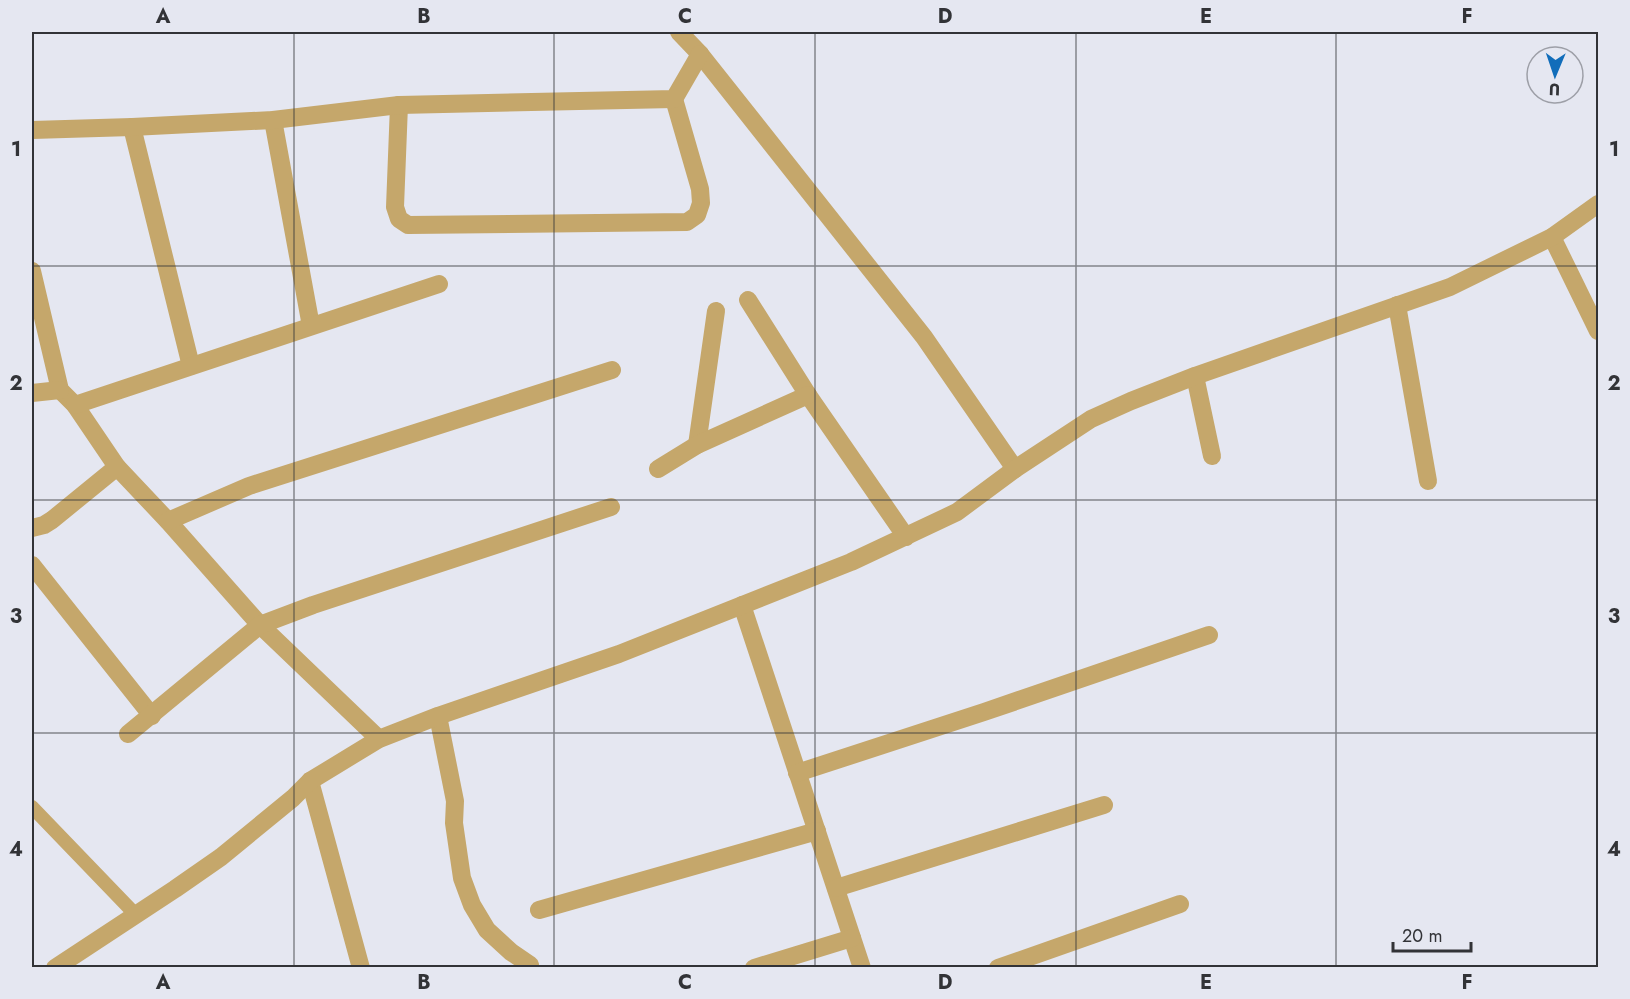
<svg xmlns="http://www.w3.org/2000/svg" width="1630" height="999" viewBox="0 0 1630 999" font-family="Jost,sans-serif">
	<style>
		.lines { fill: none; stroke-linecap: round; stroke-linejoin: round }
		.service { stroke: #c5a76b; stroke-width: 14 }
		.minor { stroke: #c5a76b; stroke-width: 18 }
		.grid { fill: none; stroke: #323337; stroke-width: 1.5; stroke-opacity: 0.55 }
		.neatline { fill: none; stroke: #323337; stroke-width: 2 }
		.grid-label { font-size: 20px; text-anchor: middle; font-weight: bold; fill: #323337 }
	</style>
	<rect width="100%" height="100%" fill="#e5e7f1"/>
	<g class="lines">
		<polyline class="service" points="32,807 135,914"/>
		<g class="minor">
			<polyline points="679,32 700,54 924,337 1015,469"/>
			<polyline points="399,105 395,207 399,219 408,225 687,222 697,215 701,203 700,189 674,99"/>
			<polyline points="273,120 311,326"/>
			<polyline points="132,127 191,366"/>
			<polyline points="32,130 132,127 273,120 399,105 674,99 700,54"/>
			<polyline points="1552,237 1598,331"/>
			<polyline points="32,271 60,390 75,405 117,467 168,521 260,625 379,739"/>
			<polyline points="748,300 808,395 906,537"/>
			<polyline points="1397,305 1428,481"/>
			<polyline points="1195,376 1212,456"/>
			<polyline points="32,393 60,390"/>
			<polyline points="75,405 439,284"/>
			<polyline points="697,445 716,311"/>
			<polyline points="658,469 697,445 808,395"/>
			<polyline points="168,521 249,486 612,370"/>
			<polyline points="32,528 44,525 52,520 117,467"/>
			<polyline points="32,565 152,716"/>
			<polyline points="742,605 862,968"/>
			<polyline points="438,716 455,801 454,823 462,878 472,905 487,930 511,952 530,965"/>
			<polyline points="128,734 260,625 313,605 611,507"/>
			<polyline points="797,773 984,712 1209,635"/>
			<polyline points="310,781 361,968"/>
			<polyline points="836,888 1104,805"/>
			<polyline points="539,910 817,831"/>
			<polyline points="55,968 175,889 221,857 293,798 310,781 379,739 438,716 619,654 851,562 957,512 1015,469 1091,419 1131,401 1195,376 1450,287 1552,237 1598,204"/>
			<polyline points="754,968 852,938"/>
			<polyline points="998,968 1180,904"/>
		</g>
	</g>
	<path class="grid" d="M294,32V968M554,32V968M815,32V968M1076,32V968M1336,32V968M32,266H1598M32,500H1598M32,733H1598"/>
	<rect width="1630" height="999" fill="none" stroke="#e5e7f1" stroke-width="66"/>
	<g transform="translate(1555 75) rotate(182)"><circle r="28" fill="#e5e7f1" stroke="#9d9fa7" stroke-width="1.5"/>
	<path d="M0-4.5L10 22L0 15L-10 22Z" fill="#116dba"/>
	<text y="-9" font-size="16" font-weight="bold" text-anchor="middle" fill="#323337">U</text>
	</g>
	<path d="M1393 942v9h78v-9" fill="none" stroke="#323337" stroke-width="3"/>
	<text x="1402" y="942" font-size="18" fill="#323337" stroke="#e5e7f1" stroke-width="4.5" paint-order="stroke">20 m</text>
	<rect x="33" y="33" width="1564" height="933" class="neatline"/>
	<g class="grid-label">
		<text x="163" y="23">A</text>
		<text x="424" y="23">B</text>
		<text x="685" y="23">C</text>
		<text x="945" y="23">D</text>
		<text x="1206" y="23">E</text>
		<text x="1467" y="23">F</text>
		<text x="16" y="156">1</text>
		<text x="1614" y="156">1</text>
		<text x="16" y="390">2</text>
		<text x="1614" y="390">2</text>
		<text x="16" y="623">3</text>
		<text x="1614" y="623">3</text>
		<text x="16" y="856">4</text>
		<text x="1614" y="856">4</text>
		<text x="163" y="989">A</text>
		<text x="424" y="989">B</text>
		<text x="685" y="989">C</text>
		<text x="945" y="989">D</text>
		<text x="1206" y="989">E</text>
		<text x="1467" y="989">F</text>
	</g>
</svg>
